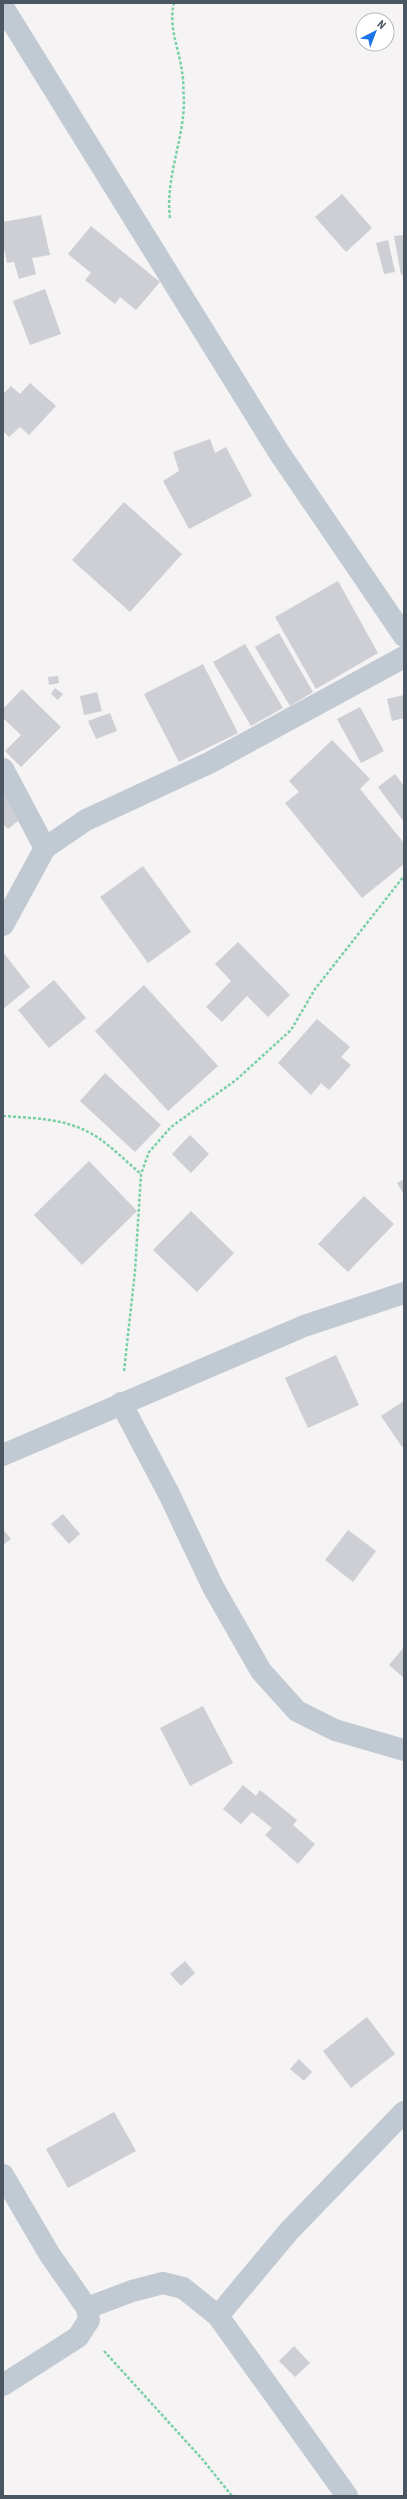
<svg xmlns="http://www.w3.org/2000/svg" width="407" height="2499" viewBox="0 0 407 2499" font-family="'Roboto Condensed',sans-serif">
	<style>
		.building { fill: #cdcfd5 }
		.lines { fill: none; stroke-linecap: round; stroke-linejoin: round }
		.path { stroke: #7ad0a6; stroke-width: 2.5; stroke-dasharray: 3 2; stroke-linecap: butt }
		.minor { stroke: #c1cad2; stroke-width: 22 }
	</style>
	<rect width="100%" height="100%" fill="#f5f3f3"/>
	<g class="building">
		<polygon points="342,194 372,228 346,252 315,217"/>
		<polygon points="41,215 50,255 32,258 36,274 19,279 14,262 7,263 3,243 3,222"/>
		<polygon points="91,226 160,282 136,310 120,297 115,304 85,280 91,273 68,254"/>
		<polygon points="404,235 404,274 401,275 394,236"/>
		<polygon points="388,240 395,272 384,274 376,243"/>
		<polygon points="45,289 61,334 30,345 13,301"/>
		<polygon points="30,383 56,406 29,435 20,427 9,437 3,431 3,394 11,386 20,394"/>
		<polygon points="210,439 215,453 226,447 252,496 189,529 163,481 179,471 173,452"/>
		<polygon points="124,502 182,554 130,612 72,560"/>
		<polygon points="338,581 378,653 316,689 275,617"/>
		<polygon points="279,633 313,692 290,706 255,647"/>
		<polygon points="245,644 283,708 251,726 213,662"/>
		<polygon points="203,664 238,733 179,762 144,694"/>
		<polygon points="58,676 59,683 49,685 48,677"/>
		<polygon points="55,688 63,694 58,700 51,694"/>
		<polygon points="22,689 61,727 21,767 5,751 21,735 3,718 3,709"/>
		<polygon points="97,692 102,711 84,715 80,696"/>
		<polygon points="404,695 404,718 392,721 387,699"/>
		<polygon points="360,707 384,751 361,763 337,719"/>
		<polygon points="110,713 117,731 96,739 88,721"/>
		<polygon points="332,740 370,779 360,789 404,843 404,864 362,898 285,803 299,792 289,781"/>
		<polygon points="395,774 404,786 404,822 378,787"/>
		<polygon points="3,792 23,817 8,829 3,824"/>
		<polygon points="143,866 191,932 148,963 100,897"/>
		<polygon points="238,942 290,995 268,1017 247,996 222,1022 206,1007 231,981 215,964"/>
		<polygon points="3,952 30,987 3,1009"/>
		<polygon points="54,980 86,1018 49,1048 18,1010"/>
		<polygon points="144,985 218,1066 168,1111 95,1031"/>
		<polygon points="317,1019 350,1047 341,1057 351,1065 329,1090 321,1083 311,1095 278,1063"/>
		<polygon points="105,1073 161,1125 135,1152 80,1101"/>
		<polygon points="190,1135 209,1154 191,1173 172,1154"/>
		<polygon points="89,1161 137,1211 82,1265 34,1215"/>
		<polygon points="404,1179 404,1195 397,1183"/>
		<polygon points="364,1196 394,1224 348,1272 318,1244"/>
		<polygon points="191,1211 234,1253 197,1292 153,1250"/>
		<polygon points="336,1355 359,1405 308,1428 285,1378"/>
		<polygon points="404,1401 404,1445 402,1447 381,1416"/>
		<polygon points="63,1514 80,1534 69,1544 51,1524"/>
		<polygon points="3,1529 11,1539 3,1545"/>
		<polygon points="348,1530 376,1551 353,1582 325,1560"/>
		<polygon points="404,1647 404,1678 389,1665"/>
		<polygon points="203,1706 233,1763 190,1786 160,1728"/>
		<polygon points="243,1785 256,1796 260,1790 297,1820 293,1825 315,1844 298,1864 265,1835 272,1828 252,1812 241,1824 223,1809"/>
		<polygon points="185,1961 195,1973 181,1986 170,1974"/>
		<polygon points="367,2017 395,2054 351,2088 323,2051"/>
		<polygon points="299,2059 312,2072 304,2081 290,2069"/>
		<polygon points="114,2112 136,2151 68,2188 46,2149"/>
		<polygon points="294,2346 310,2363 295,2377 279,2361"/>
	</g>
	<g class="lines">
		<g class="path">
			<path d="M170,218C165,178 184,140 184,100C183,91 184,81 182,72C179,48 168,27 174,3"/>
			<path d="M3,1116C30,1118 57,1118 82,1129C104,1138 123,1159 141,1174"/>
			<polyline points="124,1371 135,1271 141,1174 149,1152 171,1127 236,1080 291,1030 315,989 404,876"/>
			<polyline points="104,2351 203,2460 232,2496"/>
		</g>
		<g class="minor">
			<polyline points="3,7 278,451 404,636"/>
			<polyline points="3,769 45,848"/>
			<polyline points="3,925 45,848 86,820 209,763 404,657"/>
			<polyline points="121,1403 169,1494 213,1587 261,1671 297,1711 335,1730 404,1750"/>
			<polyline points="3,1455 304,1326 404,1293"/>
			<polyline points="3,2175 50,2255 87,2308 89,2320 78,2337 3,2385"/>
			<polyline points="87,2308 132,2291 163,2283 183,2288 218,2316 347,2496"/>
			<polyline points="218,2316 289,2231 404,2112"/>
		</g>
	</g>
	<rect width="407" height="2499" fill="none" stroke="#4a5661" stroke-width="8"/>
	<g transform="translate(375 32) rotate(42)"><circle r="19" fill="#ffffff" stroke="#b7bbc0"/>
	<path d="M0-3L7 15L0 10L-7 15Z" fill="#1a73e8"/>
	<text y="-6" font-size="11" font-weight="bold" text-anchor="middle" fill="#4a5661">N</text>
	</g>
</svg>
